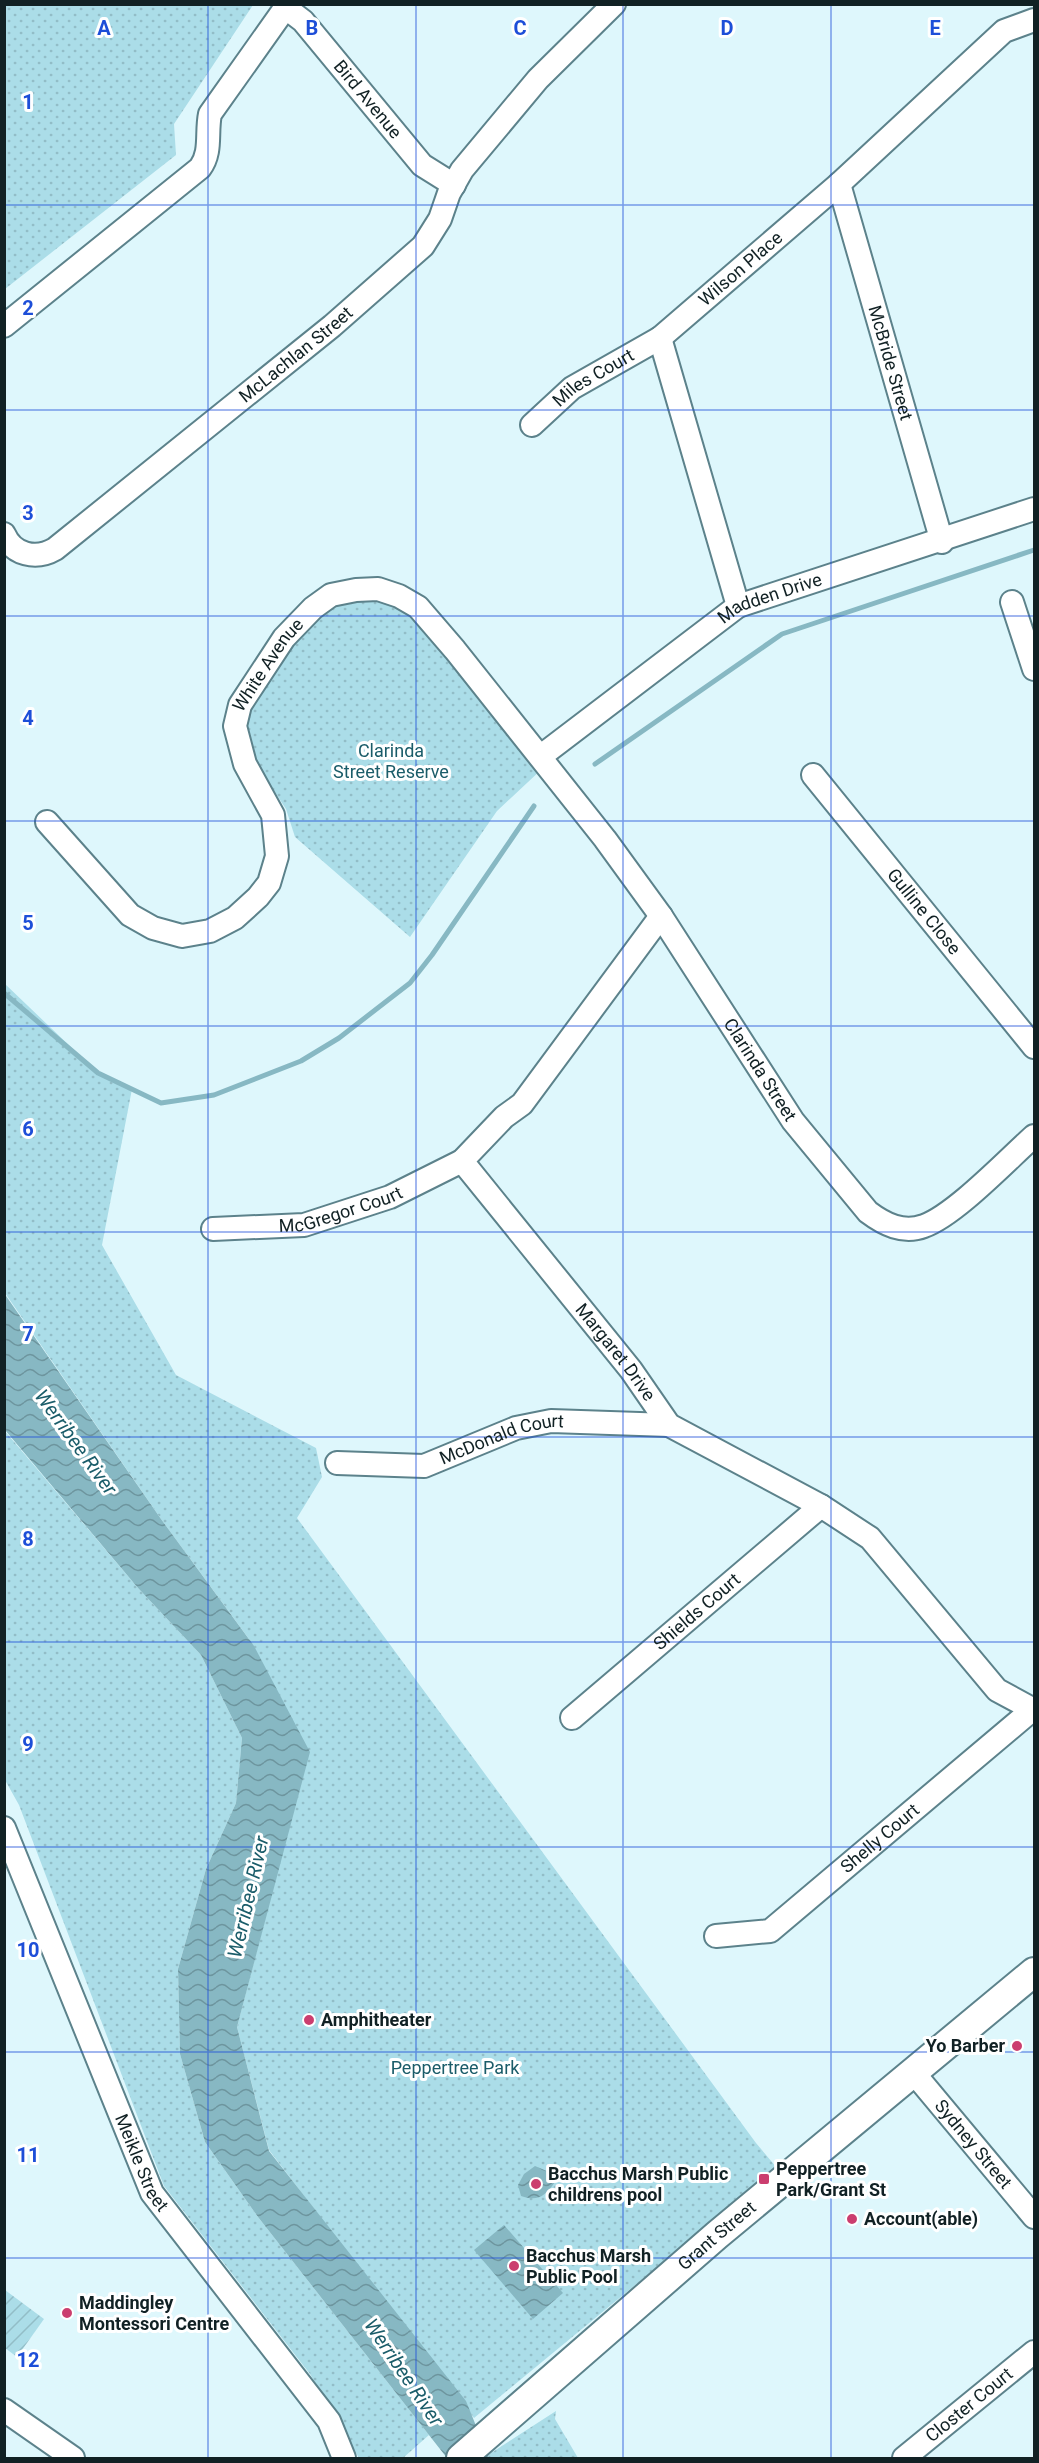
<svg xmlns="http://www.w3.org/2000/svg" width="1039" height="2463" viewBox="0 0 1039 2463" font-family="Roboto,sans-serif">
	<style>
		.grass { fill: url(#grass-dots) }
		.garden { fill: url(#garden-furrows) }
		.water { fill: url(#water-waves) }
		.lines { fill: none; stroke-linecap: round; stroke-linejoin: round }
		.stream { stroke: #87b8c3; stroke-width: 5 }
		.minor-casing { stroke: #5c828b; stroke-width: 26 }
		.major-casing { stroke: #5c828b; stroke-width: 32 }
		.minor { stroke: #fff; stroke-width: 22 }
		.major { stroke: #fff; stroke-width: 28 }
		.grid { fill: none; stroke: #1d4ed8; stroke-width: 1.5; stroke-opacity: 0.55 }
		.poi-dot { fill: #cb3e6f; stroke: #fff; stroke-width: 2 }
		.labels { text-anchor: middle; stroke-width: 6; stroke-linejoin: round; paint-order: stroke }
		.street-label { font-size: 18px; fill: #112124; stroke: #fff }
		.park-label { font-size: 18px; fill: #1a5c69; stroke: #fff }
		.poi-label { font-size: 18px; font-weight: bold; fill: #112124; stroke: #fff; text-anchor: start }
		.water-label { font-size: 20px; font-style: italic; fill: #1b5d6a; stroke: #fff }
		.grid-label { font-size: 20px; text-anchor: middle; font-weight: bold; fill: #1d4ed8; stroke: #fff; stroke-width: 6; stroke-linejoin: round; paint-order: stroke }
	</style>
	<defs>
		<pattern id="grass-dots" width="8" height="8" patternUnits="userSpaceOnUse" patternTransform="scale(1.5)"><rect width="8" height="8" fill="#abdde8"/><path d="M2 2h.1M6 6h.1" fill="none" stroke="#92bdc7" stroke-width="1.8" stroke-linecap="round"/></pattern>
		<pattern id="garden-furrows" width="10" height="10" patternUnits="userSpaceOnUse" patternTransform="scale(1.5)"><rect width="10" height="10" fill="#abdde8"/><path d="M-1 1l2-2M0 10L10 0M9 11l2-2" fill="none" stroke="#92bdc7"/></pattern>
		<pattern id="water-waves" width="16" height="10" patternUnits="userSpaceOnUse" patternTransform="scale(1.5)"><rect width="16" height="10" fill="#87b8c3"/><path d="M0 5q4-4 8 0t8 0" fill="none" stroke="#6d959e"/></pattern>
	</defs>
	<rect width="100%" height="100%" fill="#def7fc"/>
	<g class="grass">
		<polygon points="5,4 253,5 174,124 176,155 5,289"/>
		<polygon points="376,599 415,612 543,768 497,811 410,937 295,837 286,809 253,759 245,726 249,709 291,644 332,602"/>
		<polygon points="4,983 98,1073 132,1089 102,1245 176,1375 316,1448 322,1477 297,1518 756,2143 777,2168 474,2418 269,2150 237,2027 270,1900 249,1639 161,1519 5,1293"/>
		<polygon points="4,1430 138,1588 201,1655 242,1738 236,1803 206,1869 178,1969 180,2054 205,2142 258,2217 429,2435 403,2458 359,2458 310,2374 164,2186 19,1805 5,1780"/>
		<polygon points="556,2411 555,2419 578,2458 489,2458 488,2455"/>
	</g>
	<polygon class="garden" points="5,2290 44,2319 17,2357 5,2348"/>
	<g class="water">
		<polygon points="4,1293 161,1519 254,1646 310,1752 237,2027 269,2151 466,2401 489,2458 447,2458 258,2217 205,2142 180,2054 178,1969 206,1869 236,1803 242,1738 201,1655 138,1588 5,1430"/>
		<path d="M535,2166L549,2172L555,2182C545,2196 538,2202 521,2196L518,2185L524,2174Z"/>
		<polygon points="504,2225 563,2293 533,2319 474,2250"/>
	</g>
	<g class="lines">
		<g class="stream">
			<polyline points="595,764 782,634 1034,550"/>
			<polyline points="4,993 98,1073 161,1103 214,1095 301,1061 339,1038 410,983 432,955 534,806"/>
		</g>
		<g class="minor-casing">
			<g id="minor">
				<path id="s1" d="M286,8L303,21L422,165L454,185"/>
				<path id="s2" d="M839,184L942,542"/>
				<path d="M4,326L200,168C212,152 206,133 210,114L288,4"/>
				<polyline points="660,338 738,606"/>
				<path id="s3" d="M532,425L572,388L660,338L839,184L1004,31L1034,20"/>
				<path id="s4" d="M4,534C13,555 36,560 55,549L332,326L423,246L440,219L449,193L462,170L538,79L614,4"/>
				<polyline points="1012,602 1034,669"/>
				<path id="s5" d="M541,756L738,606L1034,509"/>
				<path id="s6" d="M813,775L1034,1047"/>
				<path id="s7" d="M47,822L130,915L153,928L182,936L210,931L235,918L258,897L269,883L277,856L273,815L245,764L235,726L240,705L284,638L313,608L331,595L356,590L378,589L399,596L418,607L455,650L605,839L661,916L793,1121L868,1212C884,1224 903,1234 924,1226C955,1215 1007,1160 1034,1136"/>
				<path id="s8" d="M661,916L522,1104L504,1117L462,1161L631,1370L669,1425L821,1506L870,1538L997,1690L1034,1710"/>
				<path id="s9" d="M213,1229L304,1225L390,1197L462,1161"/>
				<path id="s10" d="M337,1463L424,1466L516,1428L551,1421L669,1425"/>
				<path id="s11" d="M572,1718L821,1506"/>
				<path id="s12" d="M4,1828L152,2193L329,2421L344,2458"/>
				<path id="s13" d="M716,1936L770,1931L1032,1710"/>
				<path id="s14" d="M913,2072L1034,2217"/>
				<polyline points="4,2410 73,2458"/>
				<path id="s15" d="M904,2458L1034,2352"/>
			</g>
		</g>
		<g class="major-casing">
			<g id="major">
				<path id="s16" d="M461,2458L717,2235L1034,1972"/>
			</g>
		</g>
		<use href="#minor" class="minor"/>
		<use href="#major" class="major"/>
	</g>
	<path class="grid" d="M208,4V2458M416,4V2458M623,4V2458M831,4V2458M4,205H1034M4,410H1034M4,616H1034M4,821H1034M4,1026H1034M4,1232H1034M4,1437H1034M4,1642H1034M4,1847H1034M4,2052H1034M4,2258H1034"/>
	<g class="poi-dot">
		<circle cx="309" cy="2020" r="6"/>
		<circle cx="1017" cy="2046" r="6"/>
		<rect x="758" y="2173" width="12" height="12" rx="3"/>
		<circle cx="536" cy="2184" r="6"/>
		<circle cx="852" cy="2219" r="6"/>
		<circle cx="514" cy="2266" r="6"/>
		<circle cx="67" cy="2313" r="6"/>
	</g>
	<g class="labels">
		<g class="street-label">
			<text dy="6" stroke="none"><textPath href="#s1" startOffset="123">Bird Avenue</textPath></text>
			<text dy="6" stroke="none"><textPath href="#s3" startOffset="262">Wilson Place</textPath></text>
			<text dy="6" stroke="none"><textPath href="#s4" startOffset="370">McLachlan Street</textPath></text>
			<text dy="6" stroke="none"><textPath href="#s2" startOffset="186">McBride Street</textPath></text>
			<text dy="6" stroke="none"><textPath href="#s3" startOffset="78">Miles Court</textPath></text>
			<text dy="6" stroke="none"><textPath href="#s5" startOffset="280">Madden Drive</textPath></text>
			<text dy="6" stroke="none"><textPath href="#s7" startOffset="524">White Avenue</textPath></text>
			<text dy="6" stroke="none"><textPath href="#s6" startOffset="176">Gulline Close</textPath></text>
			<text dy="6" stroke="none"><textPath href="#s7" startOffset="1287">Clarinda Street</textPath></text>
			<text dy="6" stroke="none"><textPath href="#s9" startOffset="130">McGregor Court</textPath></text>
			<text dy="6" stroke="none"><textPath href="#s8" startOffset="562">Margaret Drive</textPath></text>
			<text dy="6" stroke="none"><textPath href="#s10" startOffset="170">McDonald Court</textPath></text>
			<text dy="6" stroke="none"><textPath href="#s11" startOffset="164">Shields Court</textPath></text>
			<text dy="6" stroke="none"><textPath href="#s13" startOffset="198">Shelly Court</textPath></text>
			<text dy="6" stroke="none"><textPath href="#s14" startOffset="94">Sydney Street</textPath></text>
			<text dy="6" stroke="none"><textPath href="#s12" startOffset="362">Meikle Street</textPath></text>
			<text dy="6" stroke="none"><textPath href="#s16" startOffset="339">Grant Street</textPath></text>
			<text dy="6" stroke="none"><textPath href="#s15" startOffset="84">Closter Court</textPath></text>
		</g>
		<g class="park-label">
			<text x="391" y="757">Clarinda<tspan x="391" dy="21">Street Reserve</tspan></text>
			<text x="455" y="2074">Peppertree Park</text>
		</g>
		<g class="poi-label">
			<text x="321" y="2026">Amphitheater</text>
			<text x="1005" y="2052" text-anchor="end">Yo Barber</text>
			<text x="776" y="2175">Peppertree<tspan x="776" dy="21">Park/Grant St</tspan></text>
			<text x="548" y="2180">Bacchus Marsh Public<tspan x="548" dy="21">childrens pool</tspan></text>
			<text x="864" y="2225">Account(able)</text>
			<text x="526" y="2262">Bacchus Marsh<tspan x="526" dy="21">Public Pool</tspan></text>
			<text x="79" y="2309">Maddingley<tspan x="79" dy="21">Montessori Centre</tspan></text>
		</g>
		<g class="water-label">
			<text transform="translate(76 1442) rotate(54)" y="7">Werribee River</text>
			<text transform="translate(248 1897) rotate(-77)" y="7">Werribee River</text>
			<text transform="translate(404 2372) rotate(56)" y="7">Werribee River</text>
		</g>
	</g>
	<g class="grid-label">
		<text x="104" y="35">A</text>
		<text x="312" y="35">B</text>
		<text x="520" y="35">C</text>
		<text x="727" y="35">D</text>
		<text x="935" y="35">E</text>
		<text x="28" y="109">1</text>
		<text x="28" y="315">2</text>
		<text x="28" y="520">3</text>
		<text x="28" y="725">4</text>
		<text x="28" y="930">5</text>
		<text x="28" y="1136">6</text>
		<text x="28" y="1341">7</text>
		<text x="28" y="1546">8</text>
		<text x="28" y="1751">9</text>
		<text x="28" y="1957">10</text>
		<text x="28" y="2162">11</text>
		<text x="28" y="2367">12</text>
	</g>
	<rect width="1039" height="2463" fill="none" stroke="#112124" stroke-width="12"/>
</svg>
